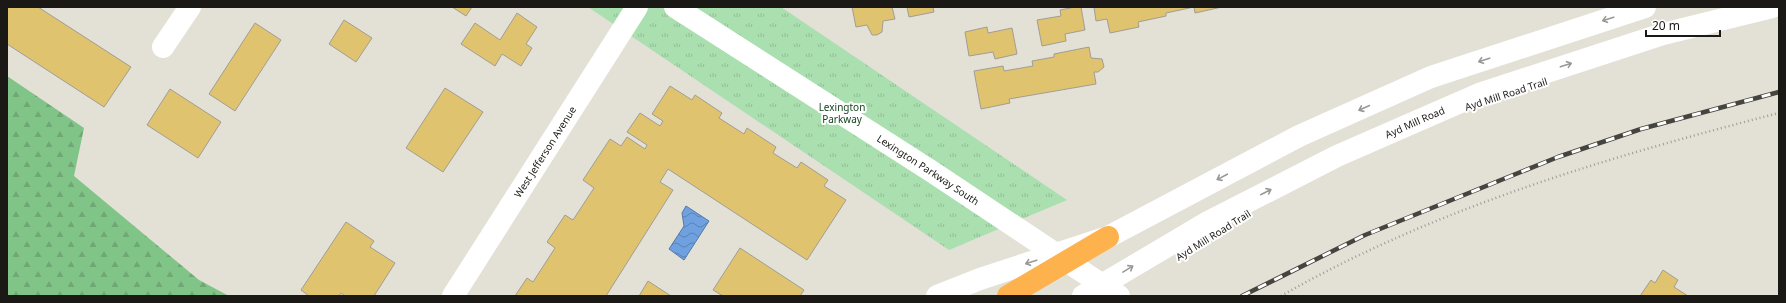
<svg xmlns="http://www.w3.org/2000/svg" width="1786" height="303" viewBox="0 0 1786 303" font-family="'Noto Sans',sans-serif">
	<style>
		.forest { fill: url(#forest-firs) }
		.park { fill: url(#park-tufts) }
		.water { fill: url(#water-waves); stroke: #5678a4 }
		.building { fill: #e0c36f; stroke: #a19d94 }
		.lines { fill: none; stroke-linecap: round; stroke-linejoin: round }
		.path { stroke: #9e9c94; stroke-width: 2.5; stroke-dasharray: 1 3; stroke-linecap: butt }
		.minor { stroke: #fff; stroke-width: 22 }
		.tertiary { stroke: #fff; stroke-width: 22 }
		.secondary { stroke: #fff; stroke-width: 22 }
		.motorway { stroke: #fdb24e; stroke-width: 22 }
		.rail-casing { stroke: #45443f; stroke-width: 4.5 }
		.rail { stroke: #fff; stroke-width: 3; stroke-dasharray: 9; stroke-linecap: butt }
		.oneway { stroke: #989896 }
		.labels { text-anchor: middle; stroke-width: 4; stroke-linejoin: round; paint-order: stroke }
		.street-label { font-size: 10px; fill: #1a1916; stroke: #fff }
		.park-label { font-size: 10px; fill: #14441e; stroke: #fff }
	</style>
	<defs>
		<pattern id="forest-firs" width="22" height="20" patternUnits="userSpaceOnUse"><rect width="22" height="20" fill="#81c488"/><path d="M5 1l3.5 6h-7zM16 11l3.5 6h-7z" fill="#6fa875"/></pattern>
		<pattern id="park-tufts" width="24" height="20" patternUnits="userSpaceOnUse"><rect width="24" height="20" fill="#aadfaf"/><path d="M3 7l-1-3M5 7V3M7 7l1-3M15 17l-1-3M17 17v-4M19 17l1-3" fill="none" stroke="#92bf96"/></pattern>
		<pattern id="water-waves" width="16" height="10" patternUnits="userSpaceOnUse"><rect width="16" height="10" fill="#6fa1e1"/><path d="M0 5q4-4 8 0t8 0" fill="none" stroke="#5a82b5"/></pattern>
	</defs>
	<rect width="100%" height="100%" fill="#e3e0d6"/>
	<polygon class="forest" points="7,76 84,128 74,176 199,280 229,296 7,296"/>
	<polygon class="park" points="588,7 781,7 1067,200 949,250"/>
	<polygon class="water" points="686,206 709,221 684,260 669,249 684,226 682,213"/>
	<g class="building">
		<polygon points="7,7 38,7 131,67 104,107 7,44"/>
		<polygon points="452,7 472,7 466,16"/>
		<polygon points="852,7 892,7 895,19 883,21 882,32 877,35 872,35 867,25 856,27"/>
		<polygon points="907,7 933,7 934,12 909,17"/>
		<polygon points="1075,7 1081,7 1085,30 1065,34 1066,41 1042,46 1037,20 1061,16 1060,10"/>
		<polygon points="1094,7 1222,7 1195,13 1194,7 1166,13 1166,16 1138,22 1139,27 1110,33 1107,19 1096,21"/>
		<polygon points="517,13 537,27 526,44 532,48 521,66 502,54 495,66 461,44 475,23 500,40"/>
		<polygon points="344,20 372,38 356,62 329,44"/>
		<polygon points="255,23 281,40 235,111 209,94"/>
		<polygon points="987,27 988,33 1012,28 1017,54 995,59 993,52 969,56 965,32"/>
		<polygon points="1089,47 1091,58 1102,59 1104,67 1098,72 1094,72 1096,84 1009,99 1010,103 981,109 974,71 1003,66 1004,71 1033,66 1032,61 1054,57 1054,54"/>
		<polygon points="670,86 692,100 695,95 722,113 719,118 744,134 747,128 776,147 773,153 797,168 801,162 828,180 824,186 846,200 807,260 668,169 660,182 673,190 606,296 515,296 527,278 533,282 555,248 547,242 565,215 573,220 594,188 583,180 610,139 621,146 627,137 645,149 647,145 627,132 640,113 660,126 663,121 652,114"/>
		<polygon points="445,88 483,112 443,172 406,148"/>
		<polygon points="170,89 221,122 198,158 147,125"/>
		<polygon points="346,222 374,241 370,247 395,263 374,296 345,296 341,293 339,296 309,296 301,290"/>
		<polygon points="740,248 804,290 800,296 723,296 713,290"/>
		<polygon points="1663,270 1678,280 1674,287 1688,296 1640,296 1651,280 1655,283"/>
		<polygon points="648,281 671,296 639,296"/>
	</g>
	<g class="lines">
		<path class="path" d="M1281,296C1435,208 1608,157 1779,113"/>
		<polyline class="minor" points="163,47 190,7"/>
		<path class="tertiary" id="s1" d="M453,296L637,7"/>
		<g class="secondary">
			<path id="s2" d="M675,7L931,171L1119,296"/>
			<polyline points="937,296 980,279 1108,237 1299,136 1431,77 1645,7"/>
			<path id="s3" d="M1083,296L1208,222L1337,156L1479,94L1663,34L1772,7"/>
		</g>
		<polyline class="motorway" points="1008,296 1108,237"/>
		<g class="rail-casing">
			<polyline id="rail" points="1242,296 1365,235 1558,157 1641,129 1779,92"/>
		</g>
		<use href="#rail" class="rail"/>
	</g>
	<defs><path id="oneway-shaft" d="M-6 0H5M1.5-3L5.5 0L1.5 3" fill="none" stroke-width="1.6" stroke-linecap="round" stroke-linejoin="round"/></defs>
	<g class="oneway">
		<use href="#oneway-shaft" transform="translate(1608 19) rotate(162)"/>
		<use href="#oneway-shaft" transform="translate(1484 60) rotate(162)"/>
		<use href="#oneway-shaft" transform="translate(1566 65) rotate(-18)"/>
		<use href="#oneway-shaft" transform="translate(1364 108) rotate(156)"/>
		<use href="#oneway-shaft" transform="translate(1222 177) rotate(152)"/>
		<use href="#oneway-shaft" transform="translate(1266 192) rotate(-27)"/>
		<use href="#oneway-shaft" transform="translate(1031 262) rotate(162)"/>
		<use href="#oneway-shaft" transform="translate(1128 269) rotate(-31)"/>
	</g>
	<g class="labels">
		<g class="street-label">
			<text transform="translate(1506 94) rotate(-18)" y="4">Ayd Mill Road Trail</text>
			<text dy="4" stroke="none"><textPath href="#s3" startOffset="375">Ayd Mill Road</textPath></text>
			<text dy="4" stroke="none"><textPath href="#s1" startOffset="171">West Jefferson Avenue</textPath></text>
			<text dy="4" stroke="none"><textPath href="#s2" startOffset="301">Lexington Parkway South</textPath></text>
			<text transform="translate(1213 235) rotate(-32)" y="4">Ayd Mill Road Trail</text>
		</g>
		<g class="park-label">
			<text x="842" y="111">Lexington<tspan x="842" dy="12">Parkway</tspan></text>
		</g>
	</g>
	<rect width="1786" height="303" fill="none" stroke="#1a1916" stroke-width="16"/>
	<path d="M1646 30v6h74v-6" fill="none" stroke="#1a1916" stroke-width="2"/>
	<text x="1652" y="30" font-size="12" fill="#1a1916" stroke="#ffffff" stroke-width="3" paint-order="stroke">20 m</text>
</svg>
